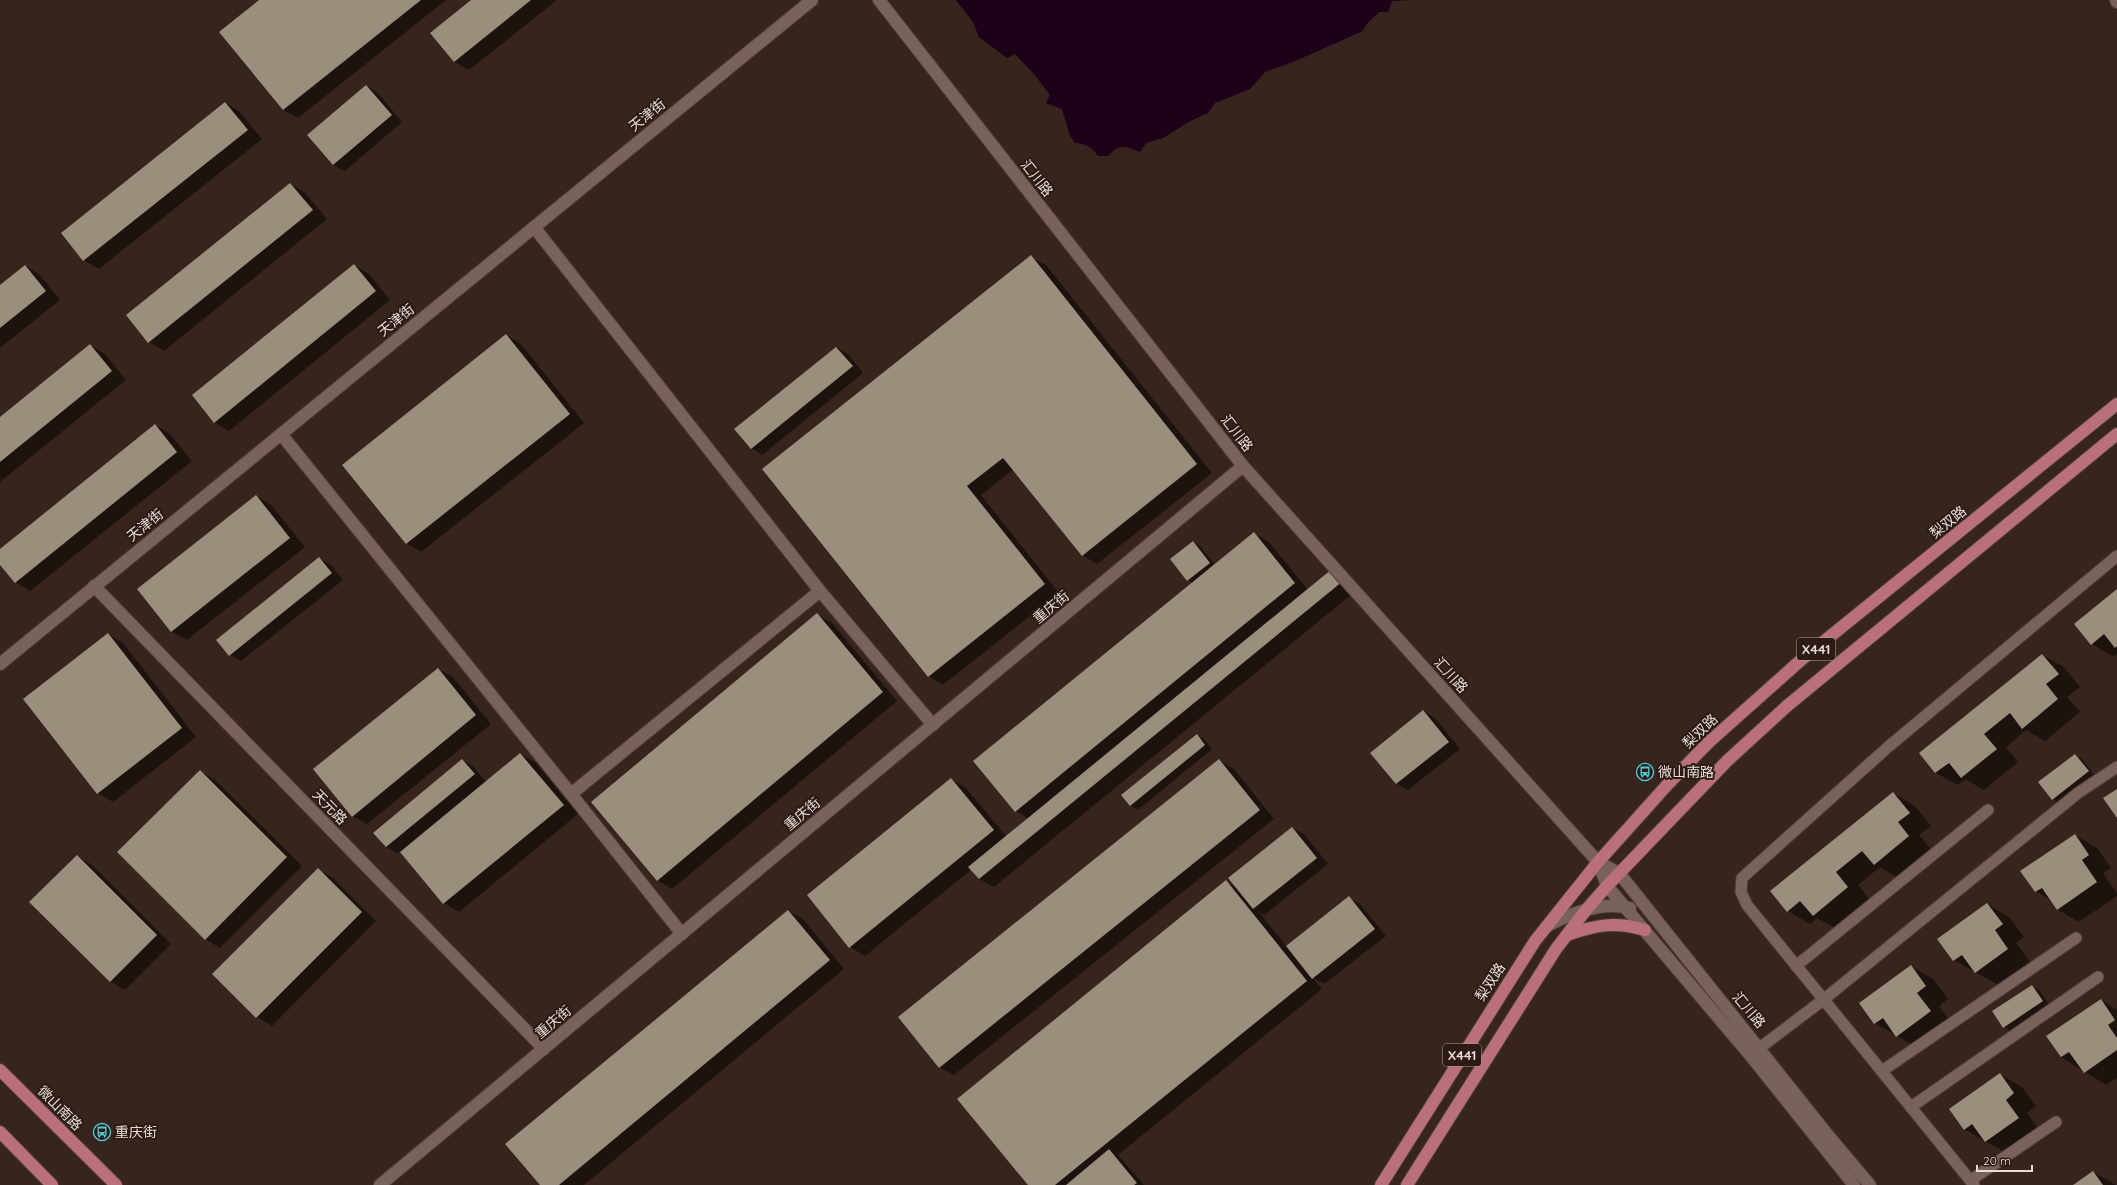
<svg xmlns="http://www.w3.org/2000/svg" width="2117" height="1185" viewBox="0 0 2117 1185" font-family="Quicksand,'Noto Sans SC',sans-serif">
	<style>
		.water { fill: #1d0118 }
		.shadow { fill: #0007 }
		.building { fill: #9c8e7c }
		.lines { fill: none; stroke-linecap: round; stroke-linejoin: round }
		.lane-casing { stroke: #4e3f39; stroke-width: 13 }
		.street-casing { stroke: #4e3f39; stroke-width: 14 }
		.secondary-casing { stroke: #4e3f39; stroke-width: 14 }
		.primary-casing { stroke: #4e3f39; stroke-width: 14 }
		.lane { stroke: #78625a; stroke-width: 11 }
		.street { stroke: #78625a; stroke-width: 12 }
		.secondary { stroke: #78625a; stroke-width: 12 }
		.primary { stroke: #b9707a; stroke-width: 12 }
		.labels { text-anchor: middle; stroke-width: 4; stroke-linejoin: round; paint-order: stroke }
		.shield { fill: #2c1a14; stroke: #b0a29c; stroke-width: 1 }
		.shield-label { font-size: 13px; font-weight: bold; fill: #e8dcd7 }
		.street-label { font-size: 14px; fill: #e8dcd7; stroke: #2c1a14 }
		.poi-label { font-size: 14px; fill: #e8dcd7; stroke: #2c1a14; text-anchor: start }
	</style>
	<rect width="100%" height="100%" fill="#36241d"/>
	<path class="water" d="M956,0H1411L1392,1L1388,12H1379C1374,18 1365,23 1363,31L1293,62L1265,72L1250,89L1215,103L1208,113L1190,121L1163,138L1146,143L1140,152C1124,146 1121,143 1108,156H1098C1093,148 1085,143 1075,143L1070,136L1062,109L1046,103L1050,95L1034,74L1015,54L1007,58L979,37L973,22Z"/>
	<g class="shadow">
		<polygon points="260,0 446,0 298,118 283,110"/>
		<polygon points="472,0 557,0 469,70 454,62"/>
		<polygon points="366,86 377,92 402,122 345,171 333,165"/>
		<polygon points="226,103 240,112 262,139 99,269 84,260"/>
		<polygon points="290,184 305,193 327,219 164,351 149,342"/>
		<polygon points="1031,257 1046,265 1212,473 1097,564 1082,555 1014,469 981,495 1059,593 943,685 928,676 763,469"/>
		<polygon points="354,265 369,274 390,300 229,431 214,422"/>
		<polygon points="26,266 40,275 60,300 0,348 0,287"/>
		<polygon points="506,335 521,344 584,423 421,552 406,543"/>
		<polygon points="90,345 105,354 126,380 0,482 0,418"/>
		<polygon points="837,348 848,354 863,373 762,455 751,448"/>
		<polygon points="155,425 170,434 192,461 30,591 15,582 0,563 0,550"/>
		<polygon points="256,496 271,505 305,547 187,640 172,632 138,589"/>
		<polygon points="1254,533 1269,542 1308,590 1332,570 1357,590 994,887 979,879 972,869 865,956 850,947 808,896 951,779 966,788 1007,837 1029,819 1016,811 1193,583 1188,580 1193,542 1200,546 1215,565"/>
		<polygon points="320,559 331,565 343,580 241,661 230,655"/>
		<polygon points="2117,591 2117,654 2114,657 2092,644"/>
		<polygon points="817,615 832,623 897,701 672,889 657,880"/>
		<polygon points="108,634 123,643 196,737 113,802 98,793"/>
		<polygon points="2042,655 2064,667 2080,687 2067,697 2080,712 2045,741 2026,730 2006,747 2018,762 1984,790 1965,779 1958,785 1936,773 1920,753"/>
		<polygon points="438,669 453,677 491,724 367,824 352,816"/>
		<polygon points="1423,711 1435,718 1460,749 1408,790 1397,784 1372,753"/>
		<polygon points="1197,735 1204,739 1212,749 1138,810 1130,805"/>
		<polygon points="520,754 535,762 578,814 459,912 444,903 400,851 398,853 386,847 462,760 473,766 486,782"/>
		<polygon points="2075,755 2082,759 2095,776 2060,804 2053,799 2040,783"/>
		<polygon points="1219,760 1234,769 1274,819 954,1075 939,1067"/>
		<polygon points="200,771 215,780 302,866 220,948 205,939"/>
		<polygon points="1893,793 1915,806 1931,826 1919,835 1931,849 1896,877 1880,867 1858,885 1870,900 1835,928 1817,918 1810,924 1788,911"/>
		<polygon points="1292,828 1304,834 1328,864 1264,915 1258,911 1287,947 1349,898 1360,904 1386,936 1324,984 1312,977 1322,989 1118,1155 1144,1185 1029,1185 1226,882 1237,888"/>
		<polygon points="2075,835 2097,848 2111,868 2103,873 2117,893 2117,896 2079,922 2057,909 2052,901 2036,891"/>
		<polygon points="77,856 92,865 171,944 125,990 110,981"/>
		<polygon points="318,870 333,878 376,921 272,1026 257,1017"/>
		<polygon points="1987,904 2009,917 2024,937 2016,943 2030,962 1998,985 1954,960"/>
		<polygon points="788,911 803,919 844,969 584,1185 541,1185"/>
		<polygon points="1911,966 1933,979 1948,999 1939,1006 1952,1024 1919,1049 1875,1023 1860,1004"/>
		<polygon points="2032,986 2039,990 2050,1006 2011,1031 2004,1027"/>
		<polygon points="2101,1000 2117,1010 2117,1078 2106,1085 2061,1057"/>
		<polygon points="2000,1074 2022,1087 2036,1106 2027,1113 2040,1131 2008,1154 1964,1129"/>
		<polygon points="2093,1172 2116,1185 2075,1185"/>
	</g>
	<g class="building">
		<polygon points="259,0 421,0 283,110 219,32"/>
		<polygon points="471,0 531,0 454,62 430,33"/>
		<polygon points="366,85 392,115 333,165 307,135"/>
		<polygon points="225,102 248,130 83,261 61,233"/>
		<polygon points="290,183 313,210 148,343 126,315"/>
		<polygon points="1031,255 1197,464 1082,556 1003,458 967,486 1045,584 928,677 762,469"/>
		<polygon points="354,264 376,291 214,423 192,395"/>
		<polygon points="25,265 46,291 0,328 0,285"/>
		<polygon points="506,334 570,414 406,544 342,465"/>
		<polygon points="90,344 112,371 0,462 0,417"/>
		<polygon points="836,347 853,366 751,449 734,429"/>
		<polygon points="155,424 177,452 15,583 0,565 0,549"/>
		<polygon points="256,495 290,538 171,632 137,589"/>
		<polygon points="1254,532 1295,583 1015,812 973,761"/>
		<polygon points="1193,541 1210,563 1187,581 1170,559"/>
		<polygon points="319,557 332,573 229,656 216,640"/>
		<polygon points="1332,569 1343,581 979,879 968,867"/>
		<polygon points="2117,589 2117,646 2115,648 2104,634 2091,645 2074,624"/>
		<polygon points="817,613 883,692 657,881 591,802"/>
		<polygon points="108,633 182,728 97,794 23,699"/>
		<polygon points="2042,654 2059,674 2046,684 2058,699 2022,729 2010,713 1984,734 1997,749 1961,778 1949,763 1935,773 1919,753"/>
		<polygon points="438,668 476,715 352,817 313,769"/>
		<polygon points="1423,710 1449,742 1396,784 1370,753"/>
		<polygon points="1197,734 1205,745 1130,806 1121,795"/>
		<polygon points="520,753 564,805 443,904 400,852"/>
		<polygon points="2075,754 2089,771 2052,800 2038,782"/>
		<polygon points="462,759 475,774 386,847 373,833"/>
		<polygon points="1219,759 1260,810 939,1068 898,1017"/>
		<polygon points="200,770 287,857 205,940 117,852"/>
		<polygon points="951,778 994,830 849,948 807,895"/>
		<polygon points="2117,789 2117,818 2103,798"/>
		<polygon points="1893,792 1910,813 1898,822 1909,836 1874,865 1862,851 1836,872 1848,887 1813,916 1800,901 1787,912 1770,891"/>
		<polygon points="1292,827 1317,858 1253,909 1228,878"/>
		<polygon points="2075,834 2089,855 2082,860 2097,882 2057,910 2042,888 2035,892 2020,871"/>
		<polygon points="77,855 157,935 110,982 29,902"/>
		<polygon points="318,868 362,912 256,1018 212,974"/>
		<polygon points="1226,880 1307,981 1055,1185 1028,1185 957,1099"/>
		<polygon points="1349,896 1375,929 1312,979 1286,946"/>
		<polygon points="1987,903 2003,924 1995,930 2008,949 1975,973 1962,955 1953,961 1937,939"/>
		<polygon points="788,910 830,960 559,1185 540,1185 505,1144"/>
		<polygon points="1911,965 1926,986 1917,993 1931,1011 1896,1037 1883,1018 1874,1024 1859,1003"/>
		<polygon points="2032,985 2043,1001 2003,1028 1992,1011"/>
		<polygon points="2101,999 2115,1020 2108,1025 2117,1038 2117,1050 2084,1073 2069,1052 2061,1057 2046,1036"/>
		<polygon points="2000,1073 2014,1093 2006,1100 2019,1118 1985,1142 1972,1124 1964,1130 1949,1109"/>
		<polygon points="1109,1149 1137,1183 1134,1185 1066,1185"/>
		<polygon points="2093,1171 2103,1185 2073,1185"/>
	</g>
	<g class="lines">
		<g class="lane-casing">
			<g id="lane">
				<polyline points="1796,966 1988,810"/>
				<polyline points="1753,1053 1823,1000 2078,793 2117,767"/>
				<polyline points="1882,1071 2076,938"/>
				<polyline points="1911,1107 2098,977"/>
				<polyline points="1971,1180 2056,1122"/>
				<polyline points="1974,1185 1747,905 1741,892 1742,878 1888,747 2117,556"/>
			</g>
		</g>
		<g class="street-casing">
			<g id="street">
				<polyline points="534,227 820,591 933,725"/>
				<polyline points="281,434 571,794"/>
				<polyline points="94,586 544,1049"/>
				<polyline points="682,934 571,794 820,591"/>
				<polyline points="380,1185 1243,466"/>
			</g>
		</g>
		<g class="secondary-casing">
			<g id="secondary">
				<polyline points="879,0 1243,466 1598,862 1619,873 1827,1134 1870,1185"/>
				<polyline points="2116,0 2117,2"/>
				<polyline points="0,664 812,0"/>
				<polyline points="1598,862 1607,886 1750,1055 1854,1185"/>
				<path d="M1547,926C1571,913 1602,901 1630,908"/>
			</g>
		</g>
		<g class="primary-casing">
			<g id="primary">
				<path d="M1567,935C1596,925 1615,921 1645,930"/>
				<polyline points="0,1070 116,1185"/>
				<polyline points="0,1132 52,1185"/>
				<polyline points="1381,1185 1535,941 1598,862 1668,784 1709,742 1801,660 2117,404"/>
				<polyline points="1407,1185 1556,949 1586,910 1607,886 1727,761 1787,706 2117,434"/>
			</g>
		</g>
		<use href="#lane" class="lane"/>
		<use href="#street" class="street"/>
		<use href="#secondary" class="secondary"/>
		<use href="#primary" class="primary"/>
	</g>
	<defs>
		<g id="bus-ring" transform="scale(0.9)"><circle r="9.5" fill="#2c1a14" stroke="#52cbd7" stroke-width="1.5"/><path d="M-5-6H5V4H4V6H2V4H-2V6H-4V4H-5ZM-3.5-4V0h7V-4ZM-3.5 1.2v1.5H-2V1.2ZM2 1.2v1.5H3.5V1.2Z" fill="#52cbd7"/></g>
	</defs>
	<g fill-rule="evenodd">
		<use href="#bus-ring" x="1645" y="772"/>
		<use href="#bus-ring" x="102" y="1132"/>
	</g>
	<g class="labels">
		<g class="shield">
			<rect x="1797" y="638" width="38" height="22" rx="3"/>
			<rect x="1443" y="1044" width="38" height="22" rx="3"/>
		</g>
		<g class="shield-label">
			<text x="1816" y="654">X441</text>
			<text x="1462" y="1060">X441</text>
		</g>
		<g class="street-label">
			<text transform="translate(647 115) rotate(-39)" y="5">天津街</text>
			<text transform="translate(1037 178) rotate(52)" y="5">汇川路</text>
			<text transform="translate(396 320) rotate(-39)" y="5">天津街</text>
			<text transform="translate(1237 433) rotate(52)" y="5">汇川路</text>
			<text transform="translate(1948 522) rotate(-39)" y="5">梨双路</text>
			<text transform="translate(145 525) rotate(-39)" y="5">天津街</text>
			<text transform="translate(1051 607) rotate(-40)" y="5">重庆街</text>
			<text transform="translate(1451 675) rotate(48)" y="5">汇川路</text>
			<text transform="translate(1700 731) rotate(-44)" y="5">梨双路</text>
			<text transform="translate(330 807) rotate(46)" y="5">天元路</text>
			<text transform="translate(802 814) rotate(-40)" y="5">重庆街</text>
			<text transform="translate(1490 982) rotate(-57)" y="5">梨双路</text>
			<text transform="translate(1749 1010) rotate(50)" y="5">汇川路</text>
			<text transform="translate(553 1022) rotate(-40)" y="5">重庆街</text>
			<text transform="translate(60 1108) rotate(45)" y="5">微山南路</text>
		</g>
		<g class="poi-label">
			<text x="1658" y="777">微山南路</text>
			<text x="115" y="1137">重庆街</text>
		</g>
	</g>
	<path d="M1977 1165v6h55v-6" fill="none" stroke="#e8dcd7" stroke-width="2"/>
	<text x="1983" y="1165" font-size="12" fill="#e8dcd7" stroke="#2c1a14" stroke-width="3" paint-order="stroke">20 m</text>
</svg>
